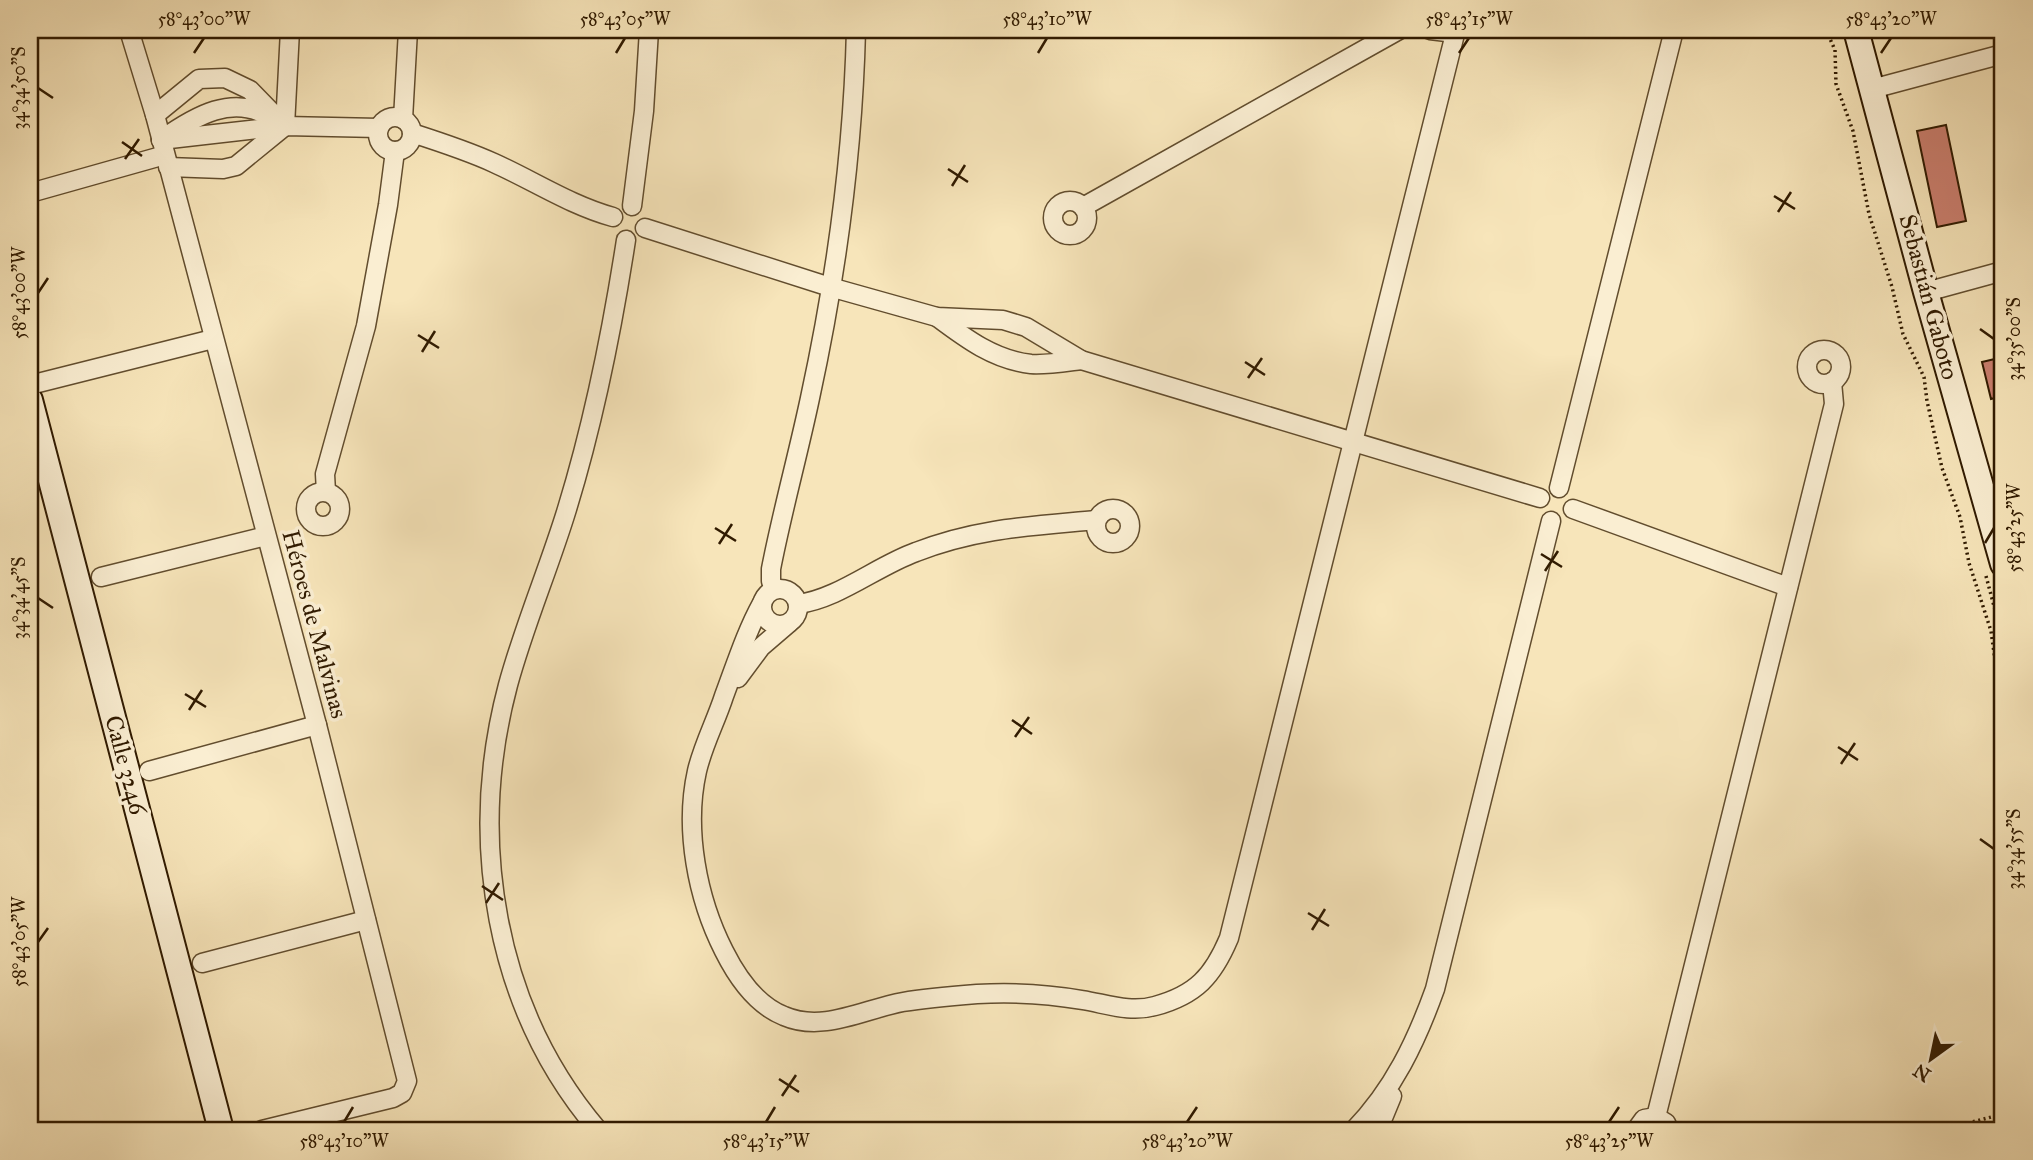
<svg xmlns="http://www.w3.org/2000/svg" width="2033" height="1160" viewBox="0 0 2033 1160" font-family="'IM FELL Great Primer',serif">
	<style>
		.building { fill: #ca7e6e; stroke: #301a00; stroke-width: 2 }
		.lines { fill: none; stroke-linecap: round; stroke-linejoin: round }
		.street-casing { stroke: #624d2e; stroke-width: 21 }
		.secondary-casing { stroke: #301a00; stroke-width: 28 }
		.path { stroke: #301a00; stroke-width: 3.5; stroke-dasharray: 2 3.5; stroke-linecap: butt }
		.street { stroke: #faeed2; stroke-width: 18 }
		.secondary { stroke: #faeed2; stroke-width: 24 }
		.ticks { fill: none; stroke: #301a00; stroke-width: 2.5 }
		.labels { text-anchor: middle; stroke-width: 7; stroke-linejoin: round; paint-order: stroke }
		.street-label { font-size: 24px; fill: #301a00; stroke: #faeed2 }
		.neatline { fill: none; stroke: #301a00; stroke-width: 2.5 }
		.ticks-label { font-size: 18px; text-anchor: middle; fill: #301a00 }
	</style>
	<rect width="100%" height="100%" fill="#f7e5ba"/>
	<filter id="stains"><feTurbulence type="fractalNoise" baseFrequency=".00286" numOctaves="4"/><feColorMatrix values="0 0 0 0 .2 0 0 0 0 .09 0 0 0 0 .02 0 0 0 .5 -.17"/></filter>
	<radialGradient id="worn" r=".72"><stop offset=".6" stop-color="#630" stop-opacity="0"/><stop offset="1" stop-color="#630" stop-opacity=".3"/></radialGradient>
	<g class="building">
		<polygon points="1946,125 1966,221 1937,227 1917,131"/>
		<polygon points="2003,357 2003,396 1991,399 1982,362"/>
	</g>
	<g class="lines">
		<g class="street-casing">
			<g id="street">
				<polyline points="129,30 155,115 317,725 407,1081 402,1093 393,1098 262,1130"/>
				<polyline points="1430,30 1455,33"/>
				<polyline points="1872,89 2003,54"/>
				<polyline points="155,115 199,79 225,78 250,90 285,126"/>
				<circle cx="395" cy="134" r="17"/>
				<polyline points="403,119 408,30"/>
				<path d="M412,133C440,142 468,151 494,163C534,181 570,205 613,217"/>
				<polyline points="161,140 285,126 379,128"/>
				<path d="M161,140C195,116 233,93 272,118"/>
				<polyline points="168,167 223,169 236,166 285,126 290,30"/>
				<polyline points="30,193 165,155"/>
				<circle cx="1070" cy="218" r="17"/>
				<polyline points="632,206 644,111 649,30"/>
				<polyline points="1083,207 1399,30"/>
				<polyline points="645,228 830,287 937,317 1003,320 1026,327 1081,360 1540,498"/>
				<polyline points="1926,292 2003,271"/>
				<path d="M937,317C965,338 994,360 1031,364C1047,365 1065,362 1081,360"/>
				<circle cx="1824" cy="367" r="17"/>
				<polyline points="30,385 213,339"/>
				<polyline points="1559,488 1674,30"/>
				<circle cx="323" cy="509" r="17"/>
				<polyline points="326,492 325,474 366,326 388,205 395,151"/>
				<polyline points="1985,496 2003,491"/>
				<circle cx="1113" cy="526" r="17"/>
				<polyline points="1573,509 1788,587"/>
				<polyline points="101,577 266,536"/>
				<circle cx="780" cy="607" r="18"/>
				<path d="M774,589L771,581V569C782,512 798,455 810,398C836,278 853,153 856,30"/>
				<path d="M762,603C746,632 736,664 724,696C716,721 703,745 697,771C684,829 697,898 724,951C737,977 756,1005 784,1016C823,1033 864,1009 903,1002C927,998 952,996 977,994C1012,992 1048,994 1082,1000C1107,1004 1130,1013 1155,1006C1196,995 1213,976 1229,938L1456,30"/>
				<path d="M798,604C838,599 877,566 916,552C977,528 1032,526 1096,520"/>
				<polyline points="738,678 761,647 789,623"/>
				<polyline points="149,771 317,725"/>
				<polyline points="202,963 366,920"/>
				<polyline points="1656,1117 1834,404 1832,382"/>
				<path d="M598,1130C494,1008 467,839 508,685C524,626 549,568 567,509C594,421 612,331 626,240"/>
				<path d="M1354,1130C1393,1090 1416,1042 1435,989L1551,521"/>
				<polyline points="1378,1130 1392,1096"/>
				<polyline points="1636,1130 1644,1119 1656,1117 1666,1123 1669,1130"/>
			</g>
		</g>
		<g class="secondary-casing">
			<g id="secondary">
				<polyline points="1856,30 1926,292 2003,564"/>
				<polyline points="30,400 221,1130"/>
			</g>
		</g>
		<g class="path">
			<polyline points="1826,30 1835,50 1836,84 1853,131 1869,214 1892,287 1903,334 1924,377 1927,401 1942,468 1960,517 1969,563 1991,631 1996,667 2003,684"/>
			<polyline points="1986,576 2003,640"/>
			<polyline points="1941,1130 2003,1114"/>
			<polyline points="1983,1130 2003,1125"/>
		</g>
		<use href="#street" class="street"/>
		<use href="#secondary" class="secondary"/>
	</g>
	<path class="ticks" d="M194,53L204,38M616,53L625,38M1038,53L1047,38M1459,53L1469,38M1881,53L1891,38M38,88L53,98M122,142L142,156M125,159L139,139M948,169L968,182M952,186L965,165M1774,196L1795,209M1778,212L1791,192M38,293L48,278M1980,329L1994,339M418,335L439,348M422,352L435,331M1245,362L1265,375M1248,378L1262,358M715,528L736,541M1985,543L1994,528M719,544L732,524M1541,554L1562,567M1545,571L1558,551M38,598L53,608M185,694L206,707M189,710L202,690M1012,720L1032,734M1015,737L1029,717M1838,747L1858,760M1841,764L1855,743M1980,839L1994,849M482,886L503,900M486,903L499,883M1308,913L1329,926M1312,930L1325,909M38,942L48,928M779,1079L799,1092M782,1096L796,1075M344,1122L353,1107M766,1122L775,1107M1187,1122L1197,1107M1609,1122L1619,1107"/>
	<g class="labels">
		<g class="street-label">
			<text transform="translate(1929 297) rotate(75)" y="8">Sebastián Gaboto</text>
			<text transform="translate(315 624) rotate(75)" y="8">Héroes de Malvinas</text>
			<text transform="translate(126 765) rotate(75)" y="8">Calle 3246</text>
		</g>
	</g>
	<rect width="2033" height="1160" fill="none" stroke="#f7e5ba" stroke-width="77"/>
	<g transform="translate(1931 1059) rotate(213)" stroke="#faeed2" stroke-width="5" paint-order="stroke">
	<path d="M0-5L12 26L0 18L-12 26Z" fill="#301a00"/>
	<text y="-10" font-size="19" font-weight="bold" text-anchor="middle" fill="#301a00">N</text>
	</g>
	<rect x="38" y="38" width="1956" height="1084" class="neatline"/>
	<g class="ticks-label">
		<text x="204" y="25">58°43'00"W</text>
		<text x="625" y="25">58°43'05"W</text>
		<text x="1047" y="25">58°43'10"W</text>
		<text x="1469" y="25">58°43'15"W</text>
		<text x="1891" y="25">58°43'20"W</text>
		<text transform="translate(19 88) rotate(-90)" y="6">34°34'50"S</text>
		<text transform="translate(19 293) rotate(-90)" y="6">58°43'00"W</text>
		<text transform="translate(2014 339) rotate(-90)" y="6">34°35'00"S</text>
		<text transform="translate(2014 528) rotate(-90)" y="6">58°43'25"W</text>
		<text transform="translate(19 598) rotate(-90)" y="6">34°34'45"S</text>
		<text transform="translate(2014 849) rotate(-90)" y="6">34°34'55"S</text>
		<text transform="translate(19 942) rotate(-90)" y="6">58°43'05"W</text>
		<text x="344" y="1147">58°43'10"W</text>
		<text x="766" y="1147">58°43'15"W</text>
		<text x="1187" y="1147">58°43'20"W</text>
		<text x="1609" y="1147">58°43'25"W</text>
	</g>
	<rect width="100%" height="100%" filter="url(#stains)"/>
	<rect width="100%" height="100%" fill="url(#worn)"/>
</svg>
